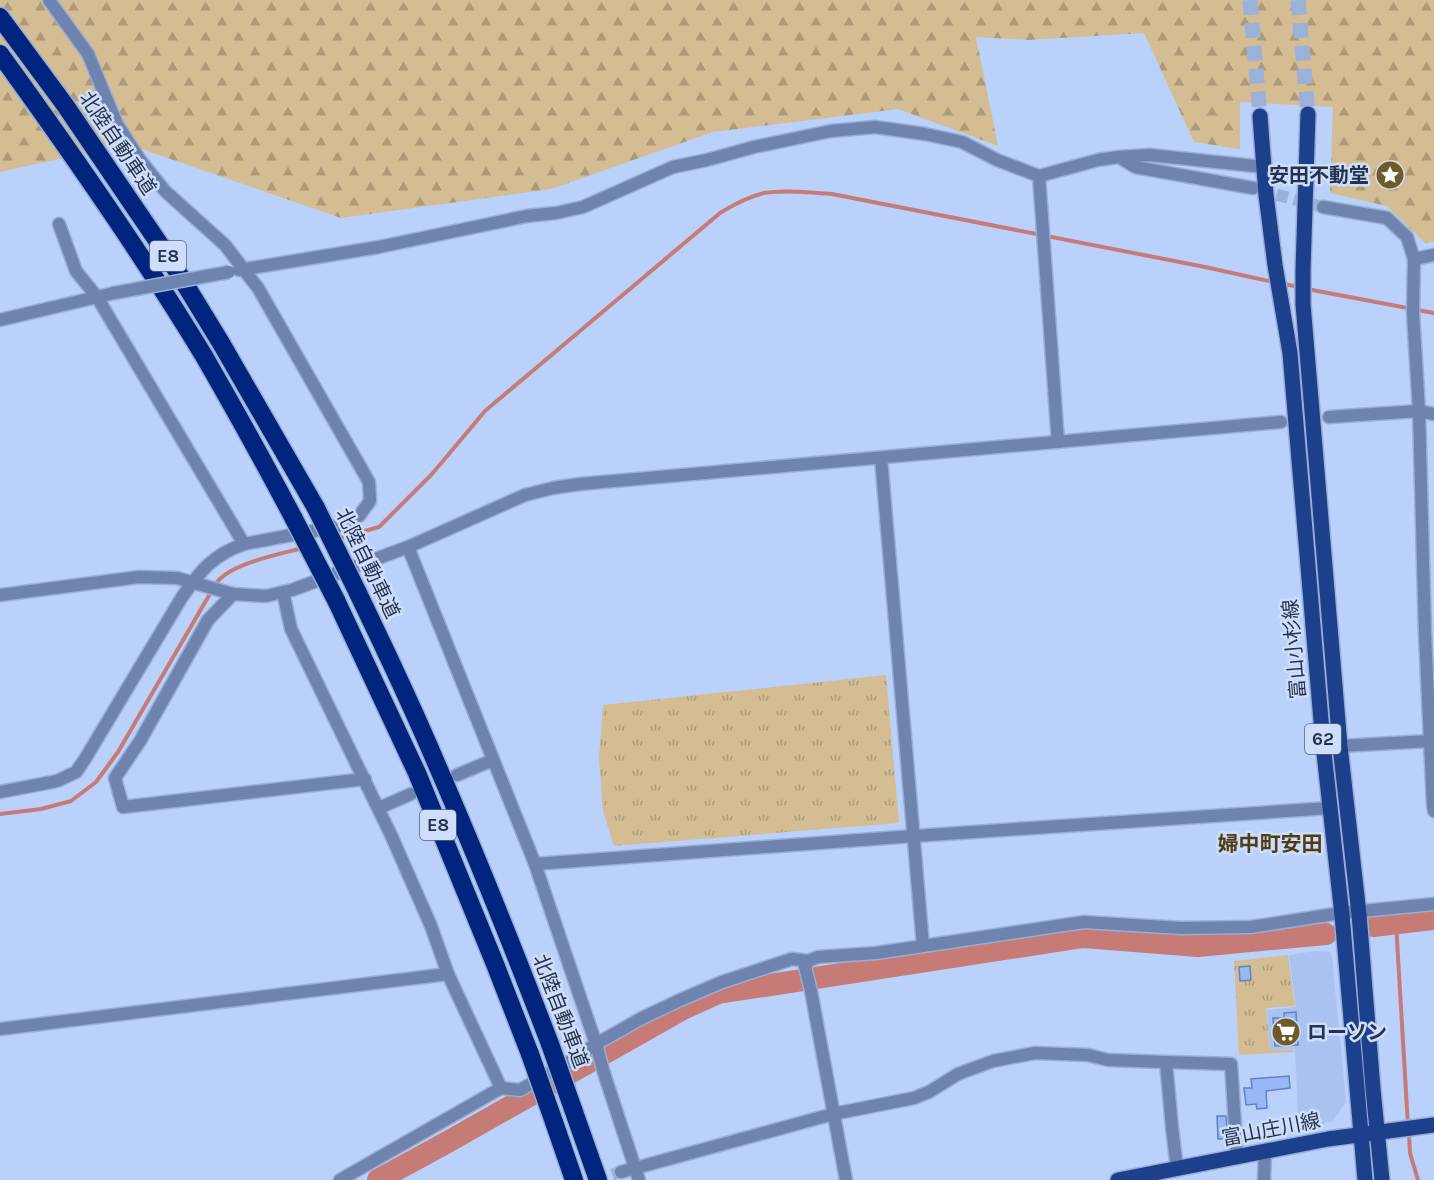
<svg xmlns="http://www.w3.org/2000/svg" width="1434" height="1180" viewBox="0 0 1434 1180" font-family="Karla,'Noto Sans JP',sans-serif">
	<style>
		.built { fill: #a9c2ef }
		.grass { fill: url(#grass-tufts) }
		.forest { fill: url(#forest-firs) }
		.lines { fill: none; stroke-linecap: round; stroke-linejoin: round }
		.stream { stroke: #c77b77; stroke-width: 4 }
		.river { stroke: #c77b77; stroke-width: 22 }
		.building { fill: #97b7f5; stroke: #6283c3; stroke-width: 1.5 }
		.minor-tunnel { stroke: #9cb1d8; stroke-width: 12; stroke-dasharray: 12 6; stroke-linecap: butt }
		.primary-tunnel { stroke: #9cb1d8; stroke-width: 15; stroke-dasharray: 15 8; stroke-linecap: butt }
		.minor-casing { stroke: #99aed5; stroke-width: 15 }
		.tertiary-casing { stroke: #99aed5; stroke-width: 15 }
		.primary-casing { stroke: #99aed5; stroke-width: 18 }
		.motorway-casing { stroke: #99aed5; stroke-width: 21 }
		.minor { stroke: #6e84ae; stroke-width: 12 }
		.tertiary { stroke: #6e84ae; stroke-width: 12 }
		.primary { stroke: #1d408c; stroke-width: 15 }
		.motorway { stroke: #01247e; stroke-width: 18 }
		.minor-bridge-casing { stroke: #99aed5; stroke-width: 15; stroke-linecap: butt }
		.motorway-bridge-casing { stroke: #99aed5; stroke-width: 21; stroke-linecap: butt }
		.minor-bridge { stroke: #6e84ae; stroke-width: 12 }
		.motorway-bridge { stroke: #01247e; stroke-width: 18 }
		.labels { text-anchor: middle; stroke-width: 5; stroke-linejoin: round; paint-order: stroke }
		.shield { fill: #cedefa; stroke: #576681; stroke-width: 1.5 }
		.shield-label { font-size: 18px; font-weight: bold; fill: #24324d }
		.street-label { font-size: 20px; fill: #24324d; stroke: #cedefa }
		.poi-label { font-size: 20px; font-weight: bold; fill: #24324d; stroke: #cedefa; text-anchor: end }
		.neighbourhood-label { font-size: 21px; font-weight: bold; fill: #4f3d16; stroke: #cedefa }
	</style>
	<defs>
		<pattern id="grass-tufts" width="24" height="20" patternUnits="userSpaceOnUse" patternTransform="scale(1.5)"><rect width="24" height="20" fill="#d4bd92"/><path d="M3 7l-1-3M5 7V3M7 7l1-3M15 17l-1-3M17 17v-4M19 17l1-3" fill="none" stroke="#ac9a79"/></pattern>
		<pattern id="forest-firs" width="22" height="20" patternUnits="userSpaceOnUse" patternTransform="scale(1.5)"><rect width="22" height="20" fill="#d4bd92"/><path d="M5 1l3.5 6h-7zM16 11l3.5 6h-7z" fill="#ac9a79"/></pattern>
	</defs>
	<rect width="100%" height="100%" fill="#bad1fb"/>
	<polygon class="built" points="1315,951 1330,952 1332,956 1346,1102 1333,1121 1296,1129 1298,1117 1295,1049 1270,1050 1267,1010 1296,1007 1289,955"/>
	<g class="grass">
		<polygon points="886,675 899,823 614,846 603,811 599,758 603,705"/>
		<polygon points="1288,955 1295,1006 1268,1008 1266,1009 1270,1050 1294,1050 1294,1052 1239,1055 1234,961"/>
	</g>
	<polygon class="forest" points="0,0 1434,0 1434,242 1425,243 1387,206 1330,193 1333,107 1240,102 1240,149 1194,142 1144,33 1029,40 976,37 998,146 898,109 713,132 551,189 341,218 127,144 0,172"/>
	<g class="lines">
		<g class="stream">
			<polyline points="1283,284 1300,287"/>
			<polyline points="1307,289 1434,313"/>
			<path d="M336,539L379,527L432,474L485,411L720,213C733,205 748,197 764,193C784,189 811,193 832,194L1205,267L1273,282"/>
			<path d="M215,585C227,564 280,554 303,548"/>
			<polyline points="0,814 41,809 71,801 96,782 118,752 211,592"/>
			<polyline points="1396,923 1408,1126"/>
			<polyline points="1409,1133 1410,1153 1418,1180"/>
		</g>
		<g class="river">
			<polyline points="1373,926 1434,919"/>
			<polyline points="378,1180 444,1144 683,1009 718,993 1083,937 1198,946 1326,934"/>
		</g>
	</g>
	<g class="building">
		<polygon points="1250,966 1251,980 1240,981 1239,967"/>
		<polygon points="1296,1012 1298,1045 1275,1046 1273,1018 1284,1018 1284,1013"/>
		<polygon points="1289,1076 1290,1088 1266,1091 1267,1108 1257,1109 1256,1104 1246,1105 1244,1088 1252,1088 1251,1079"/>
		<polygon points="1217,1116 1226,1116 1228,1139 1218,1139"/>
	</g>
	<g class="lines">
		<g class="minor-tunnel">
			<polyline points="1259,190 1323,207"/>
			<polyline points="595,1180 621,1172"/>
		</g>
		<g class="primary-tunnel">
			<polyline points="1250,0 1260,116"/>
			<polyline points="1298,0 1308,114"/>
		</g>
		<g class="minor-casing">
			<g id="minor">
				<polyline points="1119,157 1135,167 1253,188"/>
				<polyline points="1039,176 1058,442"/>
				<polyline points="1323,207 1387,218 1407,237 1414,259 1413,313 1419,411 1425,634 1433,805 1434,811"/>
				<polyline points="59,224 76,271 97,297 244,544"/>
				<polyline points="1414,259 1434,255"/>
				<polyline points="239,270 379,247 527,216 556,213 583,207 673,167 707,160 754,147 831,131 875,127 925,134 962,142 997,160 1039,176 1098,160 1118,157 1150,155 1264,167"/>
				<polyline points="0,320 114,293"/>
				<polyline points="881,458 923,946"/>
				<polyline points="408,547 535,864 596,1044 603,1070 639,1180"/>
				<polyline points="283,592 291,629 391,835 431,926 448,974 501,1088"/>
				<polyline points="233,594 208,620 140,741 115,778 123,807 365,779"/>
				<polyline points="1340,746 1430,741"/>
				<polyline points="457,775 493,760"/>
				<path d="M0,792L57,781L76,772L85,759L182,597C201,570 213,555 244,544L345,525L359,516L370,501L369,482L258,288L225,245L165,191L140,160L117,124L88,54L49,0"/>
				<polyline points="379,808 411,794"/>
				<polyline points="535,864 914,836 1330,808"/>
				<polyline points="0,1029 448,974"/>
				<polyline points="1166,1062 1231,1064 1237,1157"/>
				<polyline points="621,1172 833,1114 914,1098 929,1092 958,1074 993,1061 1035,1053 1088,1055 1108,1060 1166,1062 1172,1128 1177,1168"/>
				<polyline points="340,1180 501,1088 520,1090 571,1061 596,1044 642,1018 680,1000 722,982 792,959 808,961"/>
				<polyline points="846,1180 811,991 805,967 808,961 818,957 876,953 1084,922 1181,928 1251,927 1341,913 1434,904"/>
				<polyline points="1264,1180 1265,1151"/>
			</g>
		</g>
		<g class="tertiary-casing">
			<g id="tertiary">
				<polyline points="1329,417 1419,411 1434,414"/>
				<polyline points="0,595 139,577 177,578 233,594 266,596 292,590 408,547 525,495 553,488 580,484 1281,422"/>
			</g>
		</g>
		<g class="primary-casing">
			<g id="primary">
				<polyline points="1308,114 1303,270 1303,304 1340,746 1359,914 1373,1089 1382,1180"/>
				<polyline points="1260,116 1266,195 1275,265 1290,353 1323,744 1342,915 1365,1180"/>
				<polyline points="1118,1180 1328,1139 1434,1125"/>
			</g>
		</g>
		<g class="motorway-casing">
			<g id="motorway">
				<polyline points="0,17 65,105 169,258 221,343 316,508"/>
				<path d="M0,54C71,152 141,252 204,356C235,410 265,464 294,519"/>
				<path d="M357,591C385,649 412,706 437,765C477,857 514,950 550,1044"/>
				<polyline points="336,600 417,773 495,964 530,1054"/>
				<polyline points="573,1109 598,1180"/>
				<polyline points="554,1122 574,1180"/>
			</g>
		</g>
		<use href="#minor" class="minor"/>
		<use href="#tertiary" class="tertiary"/>
		<use href="#primary" class="primary"/>
		<use href="#motorway" class="motorway"/>
		<g class="minor-bridge-casing">
			<polyline id="minor-bridge" points="114,293 229,272"/>
		</g>
		<g class="motorway-bridge-casing">
			<g id="motorway-bridge">
				<polyline points="316,508 357,591"/>
				<polyline points="294,519 336,600"/>
				<polyline points="550,1044 573,1109"/>
				<polyline points="530,1054 554,1122"/>
			</g>
		</g>
		<use href="#minor-bridge" class="minor-bridge"/>
		<use href="#motorway-bridge" class="motorway-bridge"/>
	</g>
	<defs>
		<g id="sight-disc" transform="scale(1.5)"><circle r="9.5" fill="#71592a" stroke="#cedefa"/><path d="M0-6L1.8-2.2L6-1.7L2.9 1.2L3.7 5.4L0 3.3L-3.7 5.4L-2.9 1.2L-6-1.7L-1.8-2.2Z" fill="#fff"/></g>
		<g id="supermarket-disc" transform="scale(1.5)"><circle r="9.5" fill="#71592a" stroke="#cedefa"/><path d="M-6-5.5h2.5l.6 2H6L4.5 2H-2.5L-4.4-4H-6ZM-1.5 3.2a1.3 1.3 0 1 0 .1 0ZM3 3.2a1.3 1.3 0 1 0 .1 0Z" fill="#fff"/></g>
	</defs>
	<g fill-rule="evenodd">
		<use href="#sight-disc" x="1390" y="175"/>
		<use href="#supermarket-disc" x="1286" y="1032"/>
	</g>
	<g class="labels">
		<g class="shield">
			<rect x="150" y="241" width="36" height="30" rx="4.5"/>
			<rect x="1305" y="724" width="36" height="30" rx="4.5"/>
			<rect x="420" y="810" width="36" height="30" rx="4.5"/>
		</g>
		<g class="shield-label">
			<text x="168" y="262">E8</text>
			<text x="1323" y="745">62</text>
			<text x="438" y="831">E8</text>
		</g>
		<g class="street-label">
			<text transform="translate(118 143) rotate(56)" y="7">北陸自動車道</text>
			<text transform="translate(368 563) rotate(64)" y="7">北陸自動車道</text>
			<text transform="translate(1294 649) rotate(-95)" y="7">富山小杉線</text>
			<text transform="translate(561 1011) rotate(69)" y="7">北陸自動車道</text>
			<text transform="translate(1271 1129) rotate(-11)" y="7">富山庄川線</text>
		</g>
		<g class="poi-label">
			<text x="1369" y="182">安田不動堂</text>
			<text x="1307" y="1039" text-anchor="start">ローソン</text>
		</g>
		<g class="neighbourhood-label">
			<text x="1270" y="851">婦中町安田</text>
		</g>
	</g>
</svg>
